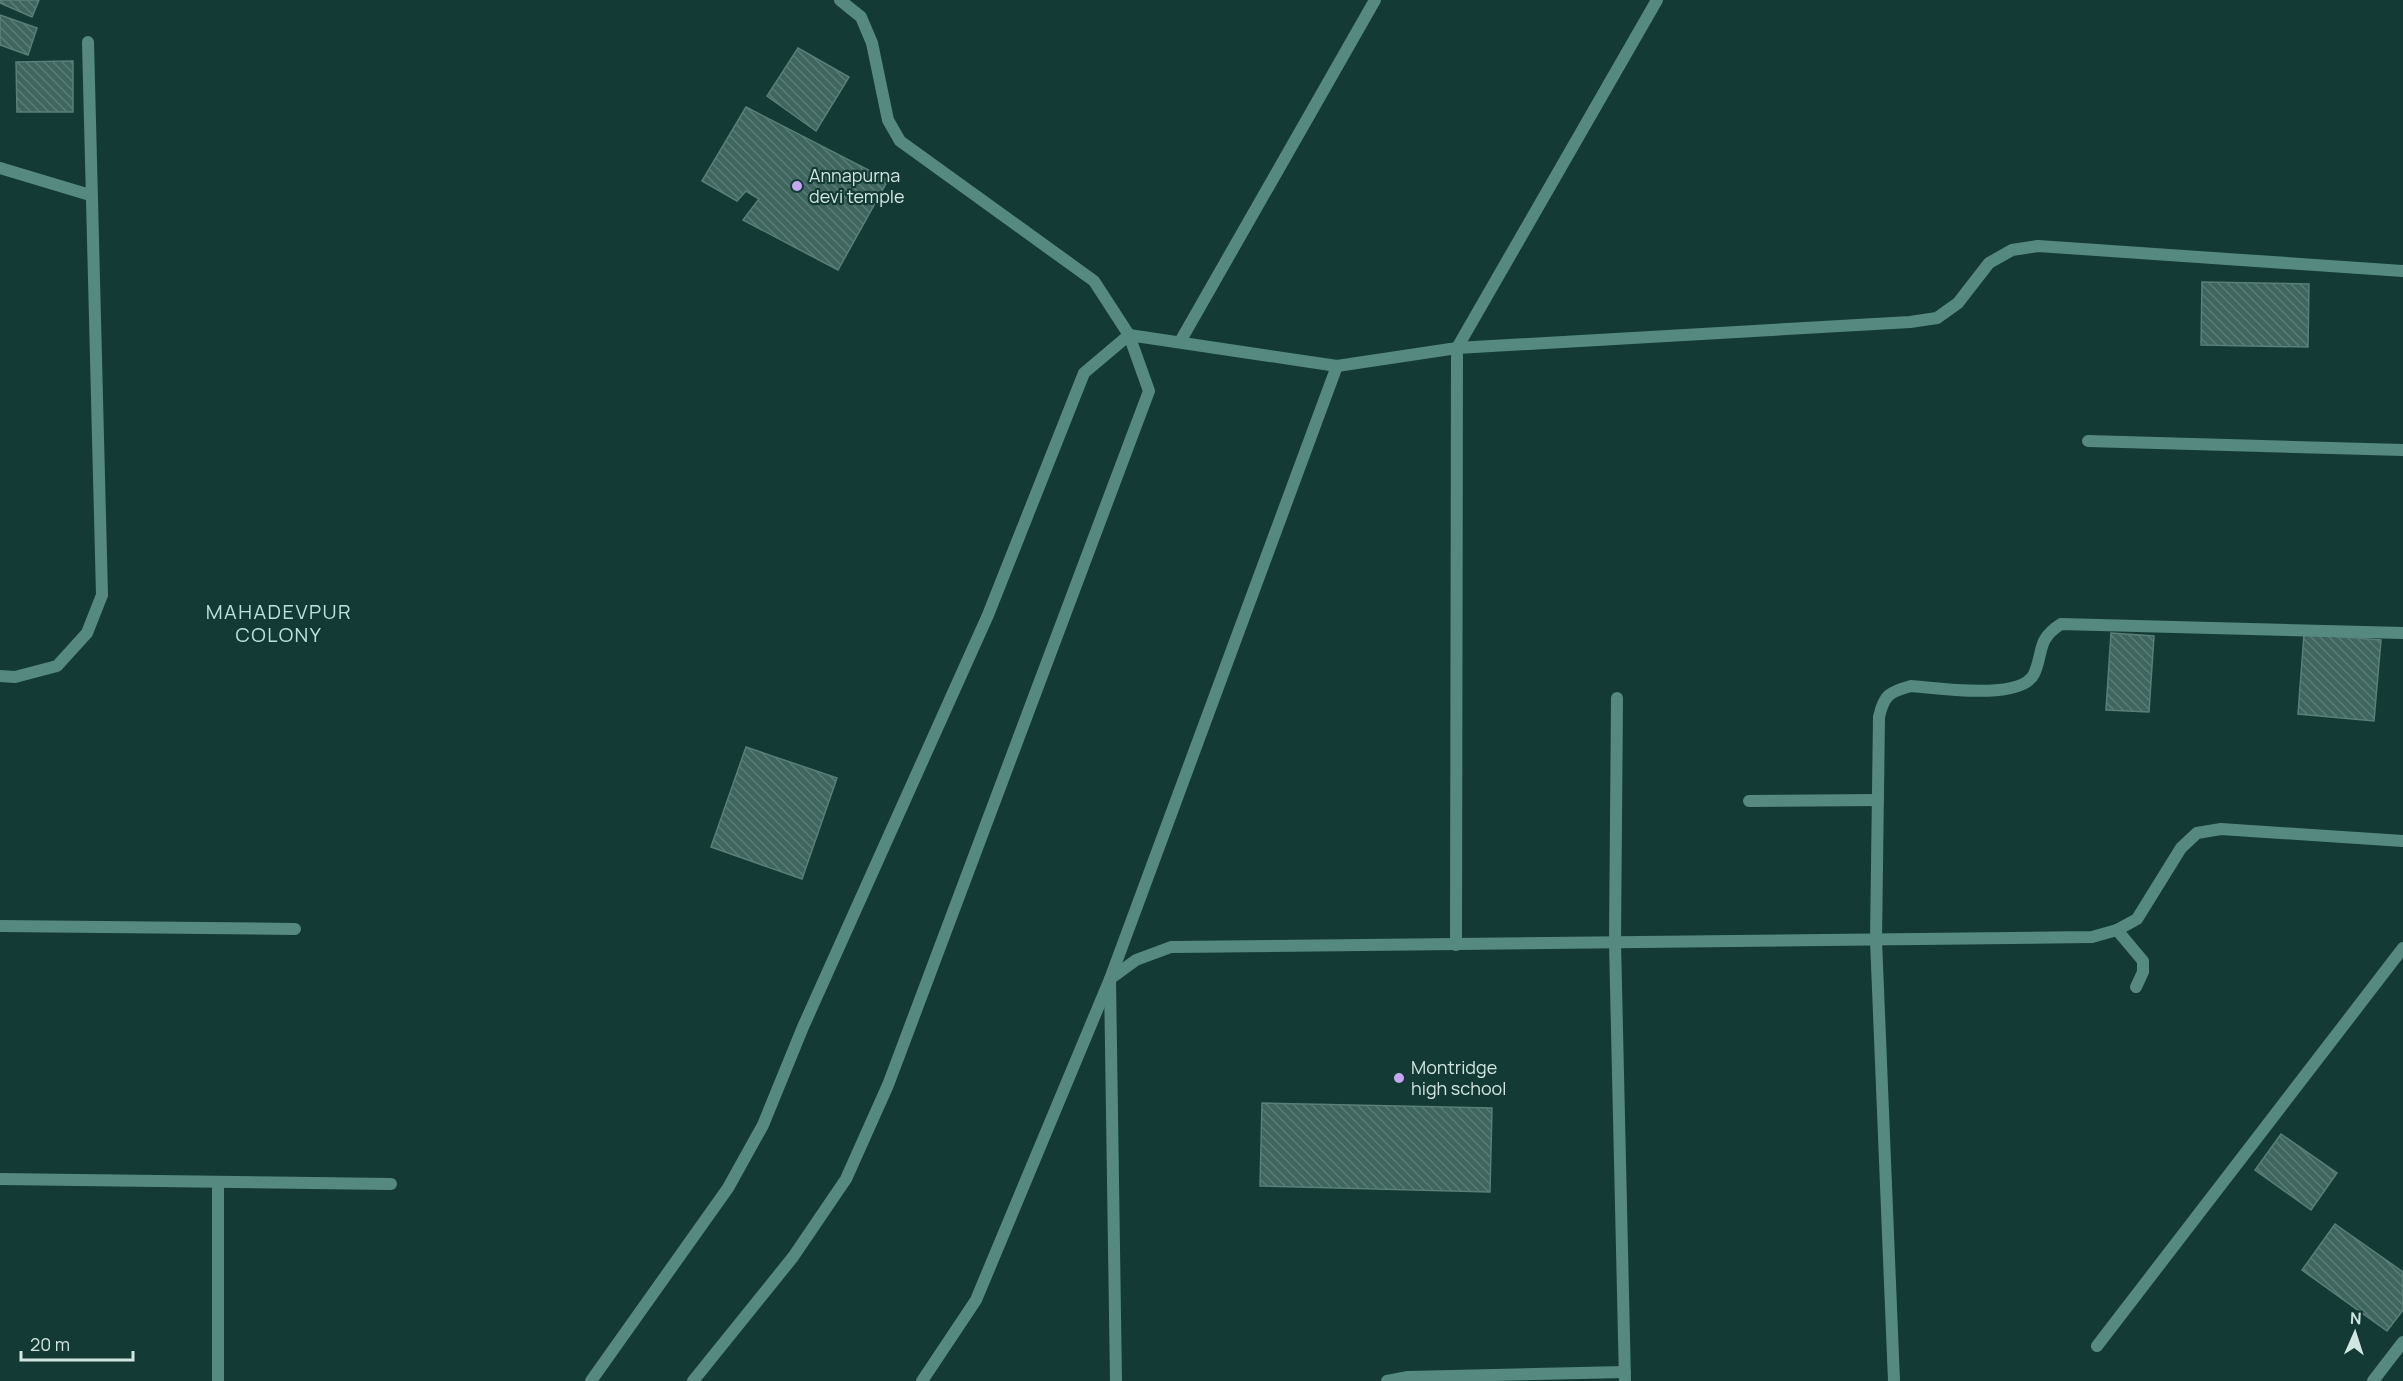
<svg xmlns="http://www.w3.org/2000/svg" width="2403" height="1381" viewBox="0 0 2403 1381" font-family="Manrope,sans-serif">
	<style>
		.building { fill: url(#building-back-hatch); stroke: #597f78; stroke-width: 1.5 }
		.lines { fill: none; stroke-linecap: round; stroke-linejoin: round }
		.minor { stroke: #568a81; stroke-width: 12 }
		.tertiary { stroke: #568a81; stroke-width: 12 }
		.poi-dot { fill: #c5a7f1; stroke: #143a35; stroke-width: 2 }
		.labels { text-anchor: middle; stroke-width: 4.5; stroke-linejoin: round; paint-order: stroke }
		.poi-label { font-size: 18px; fill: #d1e5e1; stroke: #143a35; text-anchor: start }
		.neighbourhood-label { font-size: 20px; letter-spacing: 1.5px; fill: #b9e2da; stroke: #143a35 }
	</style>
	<defs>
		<pattern id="building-back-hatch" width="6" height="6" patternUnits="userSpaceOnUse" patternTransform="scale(1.5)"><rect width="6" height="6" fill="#3f655f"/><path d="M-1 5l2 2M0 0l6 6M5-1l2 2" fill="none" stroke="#5a7b76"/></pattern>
	</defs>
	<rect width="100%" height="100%" fill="#143a35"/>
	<g class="building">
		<polygon points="0,0 39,0 32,17 0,3"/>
		<polygon points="0,15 37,28 28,55 0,45"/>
		<polygon points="798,48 849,77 816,131 767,96"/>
		<polygon points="73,61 73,112 17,112 16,62"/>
		<polygon points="746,107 888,180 838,270 743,220 759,199 746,191 737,201 702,181"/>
		<polygon points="2202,282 2309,284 2308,347 2201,345"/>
		<polygon points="2111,633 2154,636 2149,712 2106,710"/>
		<polygon points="2304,634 2381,640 2374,721 2298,714"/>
		<polygon points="746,747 837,778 802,879 711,847"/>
		<polygon points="1262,1103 1492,1108 1490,1192 1260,1186"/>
		<polygon points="2281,1134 2337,1173 2311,1210 2255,1170"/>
		<polygon points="2335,1224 2403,1272 2403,1310 2387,1331 2302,1270"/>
	</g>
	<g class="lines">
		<g class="minor">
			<polyline points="0,168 90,195"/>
			<polyline points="1129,335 1337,366 1457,348 1910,322 1937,318 1958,303 1989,263 2012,250 2038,246 2403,271"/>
			<polyline points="1181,340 1375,0"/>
			<polyline points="2088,441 2403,450"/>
			<polyline points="0,676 15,677 57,666 87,633 102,595 88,42"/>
			<polyline points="1617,698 1615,942 1625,1381"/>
			<polyline points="1749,801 1878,800"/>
			<polyline points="0,926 295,929"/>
			<polyline points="2117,930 2143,961 2143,972 2136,987"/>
			<polyline points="1456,945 1457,348 1657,0"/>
			<polyline points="0,1179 391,1184"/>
			<polyline points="2097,1346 2403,948"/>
			<polyline points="218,1381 218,1182"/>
			<polyline points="922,1381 976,1300 1110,979 1136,960 1171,947 2092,937 2117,930 2137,919 2181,848 2197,833 2221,829 2403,841"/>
			<polyline points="1116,1381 1110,979 1337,366"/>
			<polyline points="1387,1381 1408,1377 1625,1372"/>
			<path d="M1894,1381L1876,940L1879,717C1884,695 1889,692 1911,686C1937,688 2021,701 2034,674C2044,652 2036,640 2061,624L2403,633"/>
			<polyline points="2373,1381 2403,1342"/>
		</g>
		<g class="tertiary">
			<polyline points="591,1381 728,1188 763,1125 803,1027 988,615 1084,373 1129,335"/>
			<polyline points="693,1381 793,1257 846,1179 888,1085 1149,391 1129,335 1094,281 900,141 888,120 872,43 861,17 840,0"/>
		</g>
	</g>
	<g class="poi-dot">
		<circle cx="797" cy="186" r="6"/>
		<circle cx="1399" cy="1078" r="6"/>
	</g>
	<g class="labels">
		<g class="poi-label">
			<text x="809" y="182">Annapurna<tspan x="809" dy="21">devi temple</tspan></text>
			<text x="1411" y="1074">Montridge<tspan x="1411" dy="21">high school</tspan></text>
		</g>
		<g class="neighbourhood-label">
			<text x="279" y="619">MAHADEVPUR<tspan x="279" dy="23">COLONY</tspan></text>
		</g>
	</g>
	<g transform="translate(2355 1333) rotate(3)" stroke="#143a35" stroke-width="4.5" paint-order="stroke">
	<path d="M0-4.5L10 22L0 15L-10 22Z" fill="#d1e5e1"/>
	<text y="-9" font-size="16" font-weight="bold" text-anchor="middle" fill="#d1e5e1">N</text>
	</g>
	<path d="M21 1351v9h112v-9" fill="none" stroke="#d1e5e1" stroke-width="3"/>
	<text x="30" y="1351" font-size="18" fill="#d1e5e1" stroke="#143a35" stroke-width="4.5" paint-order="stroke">20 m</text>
</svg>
